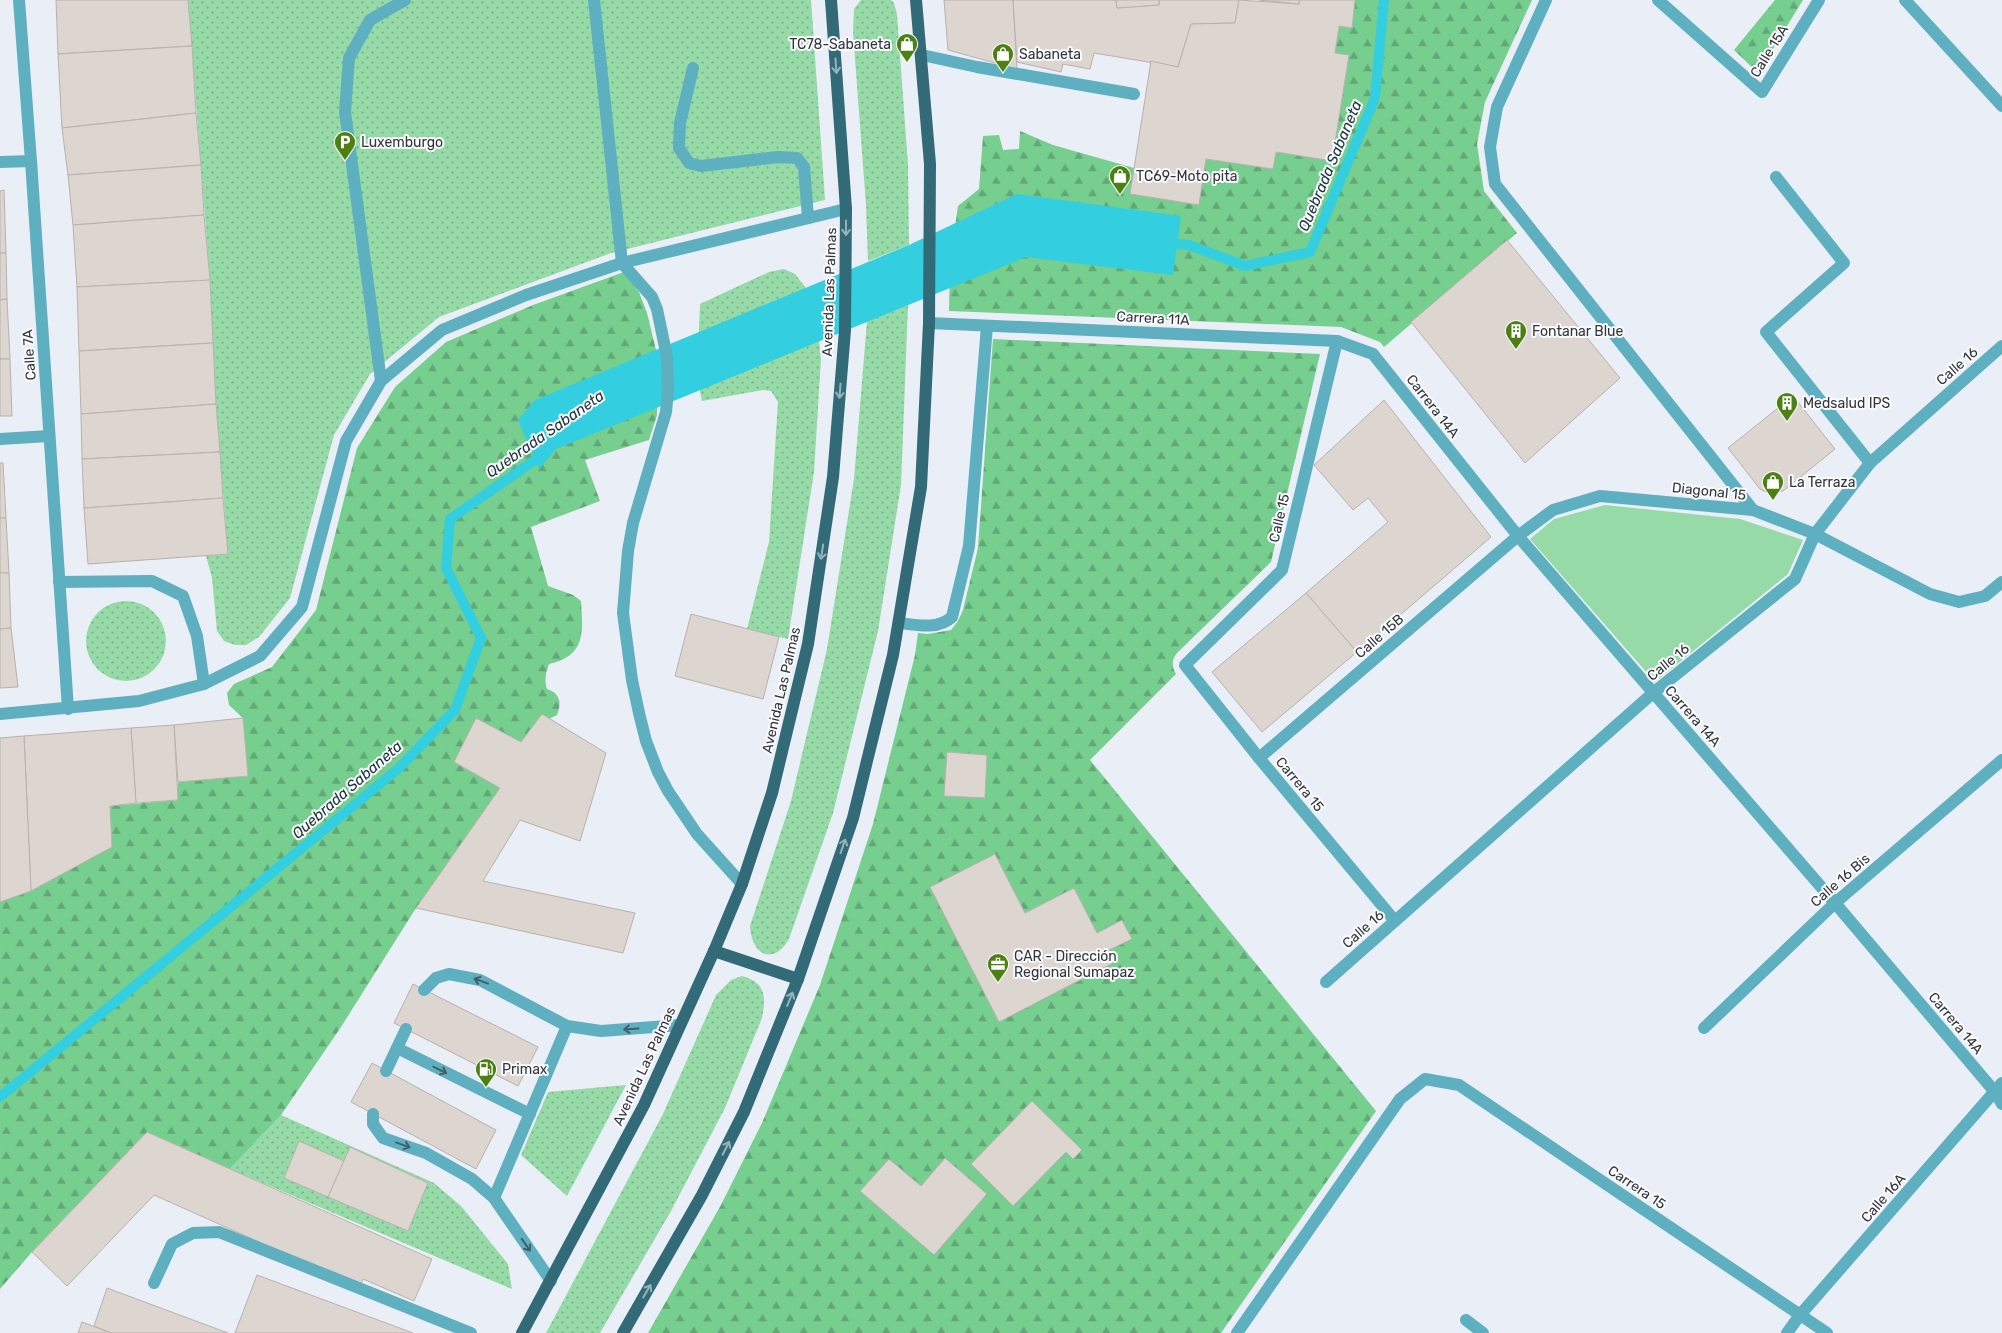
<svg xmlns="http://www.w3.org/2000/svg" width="2002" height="1333" viewBox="0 0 2002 1333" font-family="Rubik,sans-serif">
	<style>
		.grass { fill: url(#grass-dots) }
		.forest { fill: url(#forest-firs) }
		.park { fill: #95daa7 }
		.water { fill: #33cedf }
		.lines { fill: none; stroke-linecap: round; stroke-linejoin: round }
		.stream { stroke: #33cedf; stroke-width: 10 }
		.building { fill: #ddd6d0; stroke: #b8b1ac }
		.lane { stroke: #5eafc0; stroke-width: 12 }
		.street { stroke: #5eafc0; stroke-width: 12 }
		.primary { stroke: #326b77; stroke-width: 12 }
		.oneway { stroke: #96b3ba }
		.oneway2 { stroke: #436068 }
		.labels { text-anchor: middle; stroke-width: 4; stroke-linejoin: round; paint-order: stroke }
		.poi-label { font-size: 14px; fill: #343538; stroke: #f9fbfe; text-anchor: start }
		.street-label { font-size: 14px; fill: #343538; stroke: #f9fbfe }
		.water-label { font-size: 15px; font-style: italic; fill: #1b3336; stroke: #f9fbfe }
	</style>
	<defs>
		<pattern id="grass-dots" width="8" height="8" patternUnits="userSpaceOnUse" patternTransform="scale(1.25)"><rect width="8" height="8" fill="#95daa7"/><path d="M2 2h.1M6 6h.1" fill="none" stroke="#7ab289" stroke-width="1.8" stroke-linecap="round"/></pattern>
		<pattern id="forest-firs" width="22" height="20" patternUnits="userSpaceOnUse" patternTransform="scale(1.25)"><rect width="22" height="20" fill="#76ce8f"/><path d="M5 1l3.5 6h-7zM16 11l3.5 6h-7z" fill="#62a876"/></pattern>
	</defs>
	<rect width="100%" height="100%" fill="#eaeef6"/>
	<g class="grass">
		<polygon points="188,0 811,0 825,200 611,253 439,317 370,374 334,435 290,598 259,637 246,645 235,645 224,641 217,631 212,578 206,556 228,554 216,404 210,280"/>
		<polygon points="861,0 891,0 894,3 897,14 908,165 909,245 868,261 866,205 853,32 854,9"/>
		<polygon points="784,269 795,274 806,288 817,320 821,359 814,472 788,639 747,629 769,542 778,402 771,391 763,390 702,401 697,377 700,304 769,272"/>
		<path d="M908,305L901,485L878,631L833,813L789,939C773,967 751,954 750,926L791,801L827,649L854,479L867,321Z"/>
		<circle cx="126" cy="641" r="40"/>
		<path d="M742,976C766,983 766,996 762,1018L725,1108L671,1211L600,1333H546L663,1114L716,995L731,980Z"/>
		<polygon points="626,1085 567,1196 521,1155 548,1092"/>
		<polygon points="281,1115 434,1183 461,1206 508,1264 512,1289 230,1169"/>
	</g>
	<g class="forest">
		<polygon points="1355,0 1532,0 1485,102 1477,144 1484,191 1517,233 1384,347 1380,342 1341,327 949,311 950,262 958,206 979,189 983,136 999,135 1003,150 1019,149 1020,131 1053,145 1134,168 1130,194 1206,159 1273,169 1276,152 1332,160 1349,56 1335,53 1339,26 1352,28"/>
		<polygon points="1775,0 1803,0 1758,73 1734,50"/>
		<path d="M624,272L639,292L647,313L658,358L657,415L649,440L585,460L600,501L531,527L548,586L573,595L581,601C583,632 586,656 549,664C546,673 544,679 547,689C560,693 562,703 557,715L549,719L542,715L521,742L476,719L454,762L500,788L416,908L341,1027L281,1115L230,1169L147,1132L32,1252L0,1289V902L112,847L110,806L178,800V782L248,776L243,718L229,705L227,693L234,684L272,667L316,610L357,448L395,387L446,342L533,305Z"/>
		<path d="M993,339L1320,354L1271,562L1177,653C1171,660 1172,667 1176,674L1090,760L1376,1111L1221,1333H648L721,1205L762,1123L820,985L873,824L915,655L918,633L928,634L951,630L958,621L963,610L978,548Z"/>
	</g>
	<polygon class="park" points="1605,505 1740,519 1803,540 1788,574 1655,682 1530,539 1554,519"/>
	<polygon class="water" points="1017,194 1181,216 1173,275 1026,257 556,449 539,469 518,420 535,400 909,245"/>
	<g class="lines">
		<g class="stream">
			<polyline points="1164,242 1189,245 1245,266 1310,252 1375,98 1384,0"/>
			<polyline points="0,1097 399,768 455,710 481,638 446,568 450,519 545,453"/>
		</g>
	</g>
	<g class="building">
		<polygon points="56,0 188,0 192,46 58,54"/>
		<polygon points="944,0 1013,0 1017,69 948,50"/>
		<polygon points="1013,0 1116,0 1117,8 1159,5 1159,0 1239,0 1235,23 1191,24 1178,67 1094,53 1090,69 1063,64 1061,72 1017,62"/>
		<polygon points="1116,0 1159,0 1159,5 1117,8"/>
		<polygon points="1239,0 1299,4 1299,0 1355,0 1352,28 1339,26 1335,53 1349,55 1332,161 1276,152 1273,169 1206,159 1199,205 1130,194 1151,61 1178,67 1191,24 1235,23"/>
		<polygon points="1259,0 1299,0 1299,4"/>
		<polygon points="192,46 196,113 62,128 58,54"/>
		<polygon points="196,113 201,165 68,175 62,128"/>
		<polygon points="201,165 204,215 73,225 68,175"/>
		<polygon points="4,190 6,253 0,253 0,191"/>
		<polygon points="204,215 210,280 77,287 73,225"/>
		<polygon points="1507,240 1620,378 1525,463 1411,322"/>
		<polygon points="0,253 6,253 7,299 0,300"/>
		<polygon points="210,280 213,343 79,351 77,287"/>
		<polygon points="7,299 10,359 0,359 0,300"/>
		<polygon points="213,343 216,404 81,414 79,351"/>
		<polygon points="0,359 10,359 12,416 0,416"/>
		<polygon points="1793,396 1835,449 1783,491 1766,492 1760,489 1728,448"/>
		<polygon points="1384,400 1491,537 1357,652 1306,593 1388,522 1368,498 1353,510 1314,465"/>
		<polygon points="216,404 220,452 82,459 81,414"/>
		<polygon points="220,452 223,498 84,508 82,459"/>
		<polygon points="0,463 3,463 6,518 0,518"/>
		<polygon points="223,498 228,554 88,564 84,508"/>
		<polygon points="0,518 6,518 9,573 0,573"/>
		<polygon points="0,573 9,573 11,628 0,629"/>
		<polygon points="1306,593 1357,652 1262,732 1212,672"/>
		<polygon points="691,614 779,637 763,699 675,676"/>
		<polygon points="11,628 18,687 0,688 0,629"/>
		<polygon points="542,714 606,753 580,841 520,820 483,881 635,913 623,953 416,908 500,788 454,762 476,718 521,742"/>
		<polygon points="243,718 248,776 178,782 174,725"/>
		<polygon points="174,725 178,800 136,803 131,728"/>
		<polygon points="131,728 136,803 110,806 112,847 31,891 24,736"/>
		<polygon points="24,736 31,891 0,902 0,738"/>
		<polygon points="947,752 987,755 985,798 944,796"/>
		<polygon points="995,854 1025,913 1074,888 1097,933 1122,920 1132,939 1107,951 1113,963 999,1022 930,887"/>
		<polygon points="413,984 538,1047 518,1086 394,1023"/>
		<polygon points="372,1063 496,1130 476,1169 351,1102"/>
		<polygon points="1032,1101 1082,1150 1073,1159 1066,1152 1013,1206 971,1164"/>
		<polygon points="147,1132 432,1259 414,1301 363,1279 360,1287 154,1195 67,1286 32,1252"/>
		<polygon points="299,1141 344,1161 328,1197 284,1178"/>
		<polygon points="350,1147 428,1183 408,1231 328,1197"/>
		<polygon points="945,1158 987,1194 934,1255 860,1191 889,1159 921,1186"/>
		<polygon points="257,1275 413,1333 235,1333"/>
		<polygon points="107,1288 228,1333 111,1333 94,1326"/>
		<polygon points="82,1322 111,1333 78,1333"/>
	</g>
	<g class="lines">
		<g class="lane">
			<polyline points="594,0 622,263 652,297 657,309 667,357 668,390 666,412 633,523 628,551 623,613 632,680 639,713 646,741 658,772 668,791 697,834 742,884"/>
			<polyline points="922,55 977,67 1134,94"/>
			<polyline points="693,68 680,123 679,148 689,163 701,166 778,157 797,158 804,167 808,218"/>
			<polyline points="381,381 345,112 349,58 370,20 405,0"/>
			<path d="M899,623C917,625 938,630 952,617L969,546L987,326"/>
			<polyline points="424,990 436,978 449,974 480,980 567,1026 601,1031 680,1025"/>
			<polyline points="397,1048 530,1114"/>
			<polyline points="386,1071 406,1029"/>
			<polyline points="373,1114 373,1124 383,1138 426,1153 472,1179 494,1198 551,1281"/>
			<polyline points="494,1198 567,1026"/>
			<polyline points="154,1283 172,1244 193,1233 219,1232 471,1333"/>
		</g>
		<g class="street">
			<polyline points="19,0 31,161 68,709"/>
			<polyline points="1546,0 1497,107 1490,147 1495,184 1753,510"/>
			<polyline points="1658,0 1762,92 1819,0"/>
			<polyline points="1905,0 2002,106"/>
			<polyline points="0,162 31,161"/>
			<polyline points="1776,177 1844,263 1766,332 1870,463"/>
			<polyline points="929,323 1337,341 1373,354 1518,536 1835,903 1995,1092 2002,1104"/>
			<polyline points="1337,341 1282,570 1185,665 1259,758 1395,921"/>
			<polyline points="0,439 49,436"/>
			<polyline points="59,582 152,581 183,596 197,636 204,684"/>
			<polyline points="0,714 139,701 204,684 260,656 302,607 346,441 381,381 442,330 526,295 622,263 846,209"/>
			<polyline points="1259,758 1518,536 1553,510 1600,496 1753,510 1815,534 1930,594 1959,602 1985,596 2002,582"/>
			<polyline points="1326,982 1653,693 1795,579 1815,534 1870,463 2002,346"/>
			<polyline points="1704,1028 1835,903 2002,760"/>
			<polyline points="1466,1320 1483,1333"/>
			<polyline points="1237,1333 1400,1099 1425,1079 1459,1085 1827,1333"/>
			<polyline points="1787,1333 1800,1315 2002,1083"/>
		</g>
		<g class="primary">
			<polyline points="714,951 798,979"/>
			<polyline points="522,1333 644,1105 714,951 742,884 772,793 808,644 833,477 845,330 846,209 831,0"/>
			<polyline points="623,1333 702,1195 744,1112 798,979 853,818 893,655 921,487 929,323 930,164 916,0"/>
		</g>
	</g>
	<defs><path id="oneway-shaft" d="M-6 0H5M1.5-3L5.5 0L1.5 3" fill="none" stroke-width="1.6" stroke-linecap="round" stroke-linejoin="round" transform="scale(1.25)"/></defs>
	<g class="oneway">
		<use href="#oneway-shaft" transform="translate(836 66) rotate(86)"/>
		<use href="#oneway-shaft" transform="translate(846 228) rotate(90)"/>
		<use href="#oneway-shaft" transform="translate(840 391) rotate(94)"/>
		<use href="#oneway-shaft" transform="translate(822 552) rotate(99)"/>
		<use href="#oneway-shaft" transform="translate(843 846) rotate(-71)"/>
		<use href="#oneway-shaft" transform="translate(790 999) rotate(-68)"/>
		<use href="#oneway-shaft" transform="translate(726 1148) rotate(-63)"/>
		<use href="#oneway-shaft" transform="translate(647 1291) rotate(-60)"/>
	</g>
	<g class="oneway2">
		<use href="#oneway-shaft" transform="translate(481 981) rotate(-160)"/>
		<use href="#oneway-shaft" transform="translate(631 1029) rotate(176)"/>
		<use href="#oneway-shaft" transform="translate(440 1070) rotate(26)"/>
		<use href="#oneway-shaft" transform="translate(403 1145) rotate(20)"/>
		<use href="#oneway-shaft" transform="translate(526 1245) rotate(55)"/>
	</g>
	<defs>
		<g id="shop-pin" transform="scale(1.125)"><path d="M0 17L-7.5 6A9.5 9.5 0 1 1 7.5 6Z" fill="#4c8013" stroke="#f9fbfe"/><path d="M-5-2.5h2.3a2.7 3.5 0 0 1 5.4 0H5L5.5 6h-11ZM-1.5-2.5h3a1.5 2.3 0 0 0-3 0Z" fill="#fff"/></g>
		<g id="parking-pin" transform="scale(1.125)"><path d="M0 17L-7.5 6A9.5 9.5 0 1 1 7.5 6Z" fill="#4c8013" stroke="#f9fbfe"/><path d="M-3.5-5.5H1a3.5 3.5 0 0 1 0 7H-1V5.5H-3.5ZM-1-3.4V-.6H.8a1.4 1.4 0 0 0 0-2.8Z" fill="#fff"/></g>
		<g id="building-pin" transform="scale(1.125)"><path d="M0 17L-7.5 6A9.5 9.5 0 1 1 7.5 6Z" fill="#4c8013" stroke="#f9fbfe"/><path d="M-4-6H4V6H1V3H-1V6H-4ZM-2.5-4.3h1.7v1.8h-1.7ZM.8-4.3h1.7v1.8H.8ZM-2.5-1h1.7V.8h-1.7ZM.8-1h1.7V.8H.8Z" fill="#fff"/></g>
		<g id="office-pin" transform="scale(1.125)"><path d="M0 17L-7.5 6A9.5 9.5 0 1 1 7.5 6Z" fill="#4c8013" stroke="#f9fbfe"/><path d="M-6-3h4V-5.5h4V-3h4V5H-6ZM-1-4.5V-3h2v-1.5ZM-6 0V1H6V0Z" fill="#fff"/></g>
		<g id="fuel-pin" transform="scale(1.125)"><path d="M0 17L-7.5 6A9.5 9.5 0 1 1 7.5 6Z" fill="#4c8013" stroke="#f9fbfe"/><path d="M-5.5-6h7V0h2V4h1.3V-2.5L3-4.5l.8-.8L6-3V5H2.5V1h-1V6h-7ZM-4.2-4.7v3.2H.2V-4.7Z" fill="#fff"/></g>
	</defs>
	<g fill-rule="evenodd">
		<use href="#shop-pin" x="907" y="44"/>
		<use href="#shop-pin" x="1003" y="54"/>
		<use href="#parking-pin" x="345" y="142"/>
		<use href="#shop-pin" x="1120" y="176"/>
		<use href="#building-pin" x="1516" y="331"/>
		<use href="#building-pin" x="1787" y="403"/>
		<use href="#shop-pin" x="1773" y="482"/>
		<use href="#office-pin" x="998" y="964"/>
		<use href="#fuel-pin" x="486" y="1069"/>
	</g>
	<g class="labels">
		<g class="poi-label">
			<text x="891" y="49" text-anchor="end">TC78-Sabaneta</text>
			<text x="1019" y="59">Sabaneta</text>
			<text x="361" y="147">Luxemburgo</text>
			<text x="1136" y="181">TC69-Moto pita</text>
			<text x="1532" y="336">Fontanar Blue</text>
			<text x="1803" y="408">Medsalud IPS</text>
			<text x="1789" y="487">La Terraza</text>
			<text x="1014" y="961">CAR - Dirección<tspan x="1014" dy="16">Regional Sumapaz</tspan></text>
			<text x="502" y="1074">Primax</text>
		</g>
		<g class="street-label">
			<text transform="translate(1769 51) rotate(-58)" y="5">Calle 15A</text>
			<text transform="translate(829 292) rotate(-88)" y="5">Avenida Las Palmas</text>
			<text transform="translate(1153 318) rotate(3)" y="5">Carrera 11A</text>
			<text transform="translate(29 355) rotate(-94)" y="5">Calle 7A</text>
			<text transform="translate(1957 366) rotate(-41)" y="5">Calle 16</text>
			<text transform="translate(1433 406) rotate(52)" y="5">Carrera 14A</text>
			<text transform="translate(1709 491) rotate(6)" y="5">Diagonal 15</text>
			<text transform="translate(1279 518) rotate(-77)" y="5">Calle 15</text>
			<text transform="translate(1379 636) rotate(-41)" y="5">Calle 15B</text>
			<text transform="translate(1668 662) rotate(-39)" y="5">Calle 16</text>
			<text transform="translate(781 690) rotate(-77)" y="5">Avenida Las Palmas</text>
			<text transform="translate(1693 716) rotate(49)" y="5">Carrera 14A</text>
			<text transform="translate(1300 784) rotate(50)" y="5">Carrera 15</text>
			<text transform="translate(1840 880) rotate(-41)" y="5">Calle 16 Bis</text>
			<text transform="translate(1363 929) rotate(-41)" y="5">Calle 16</text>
			<text transform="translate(1956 1023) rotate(50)" y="5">Carrera 14A</text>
			<text transform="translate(644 1066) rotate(-65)" y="5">Avenida Las Palmas</text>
			<text transform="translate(1637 1187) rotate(34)" y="5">Carrera 15</text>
			<text transform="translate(1883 1198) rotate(-49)" y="5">Calle 16A</text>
		</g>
		<g class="water-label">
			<text transform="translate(1330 166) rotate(-67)" y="5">Quebrada Sabaneta</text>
			<text transform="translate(545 434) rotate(-35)" y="5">Quebrada Sabaneta</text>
			<text transform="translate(347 790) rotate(-41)" y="5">Quebrada Sabaneta</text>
		</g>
	</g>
</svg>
